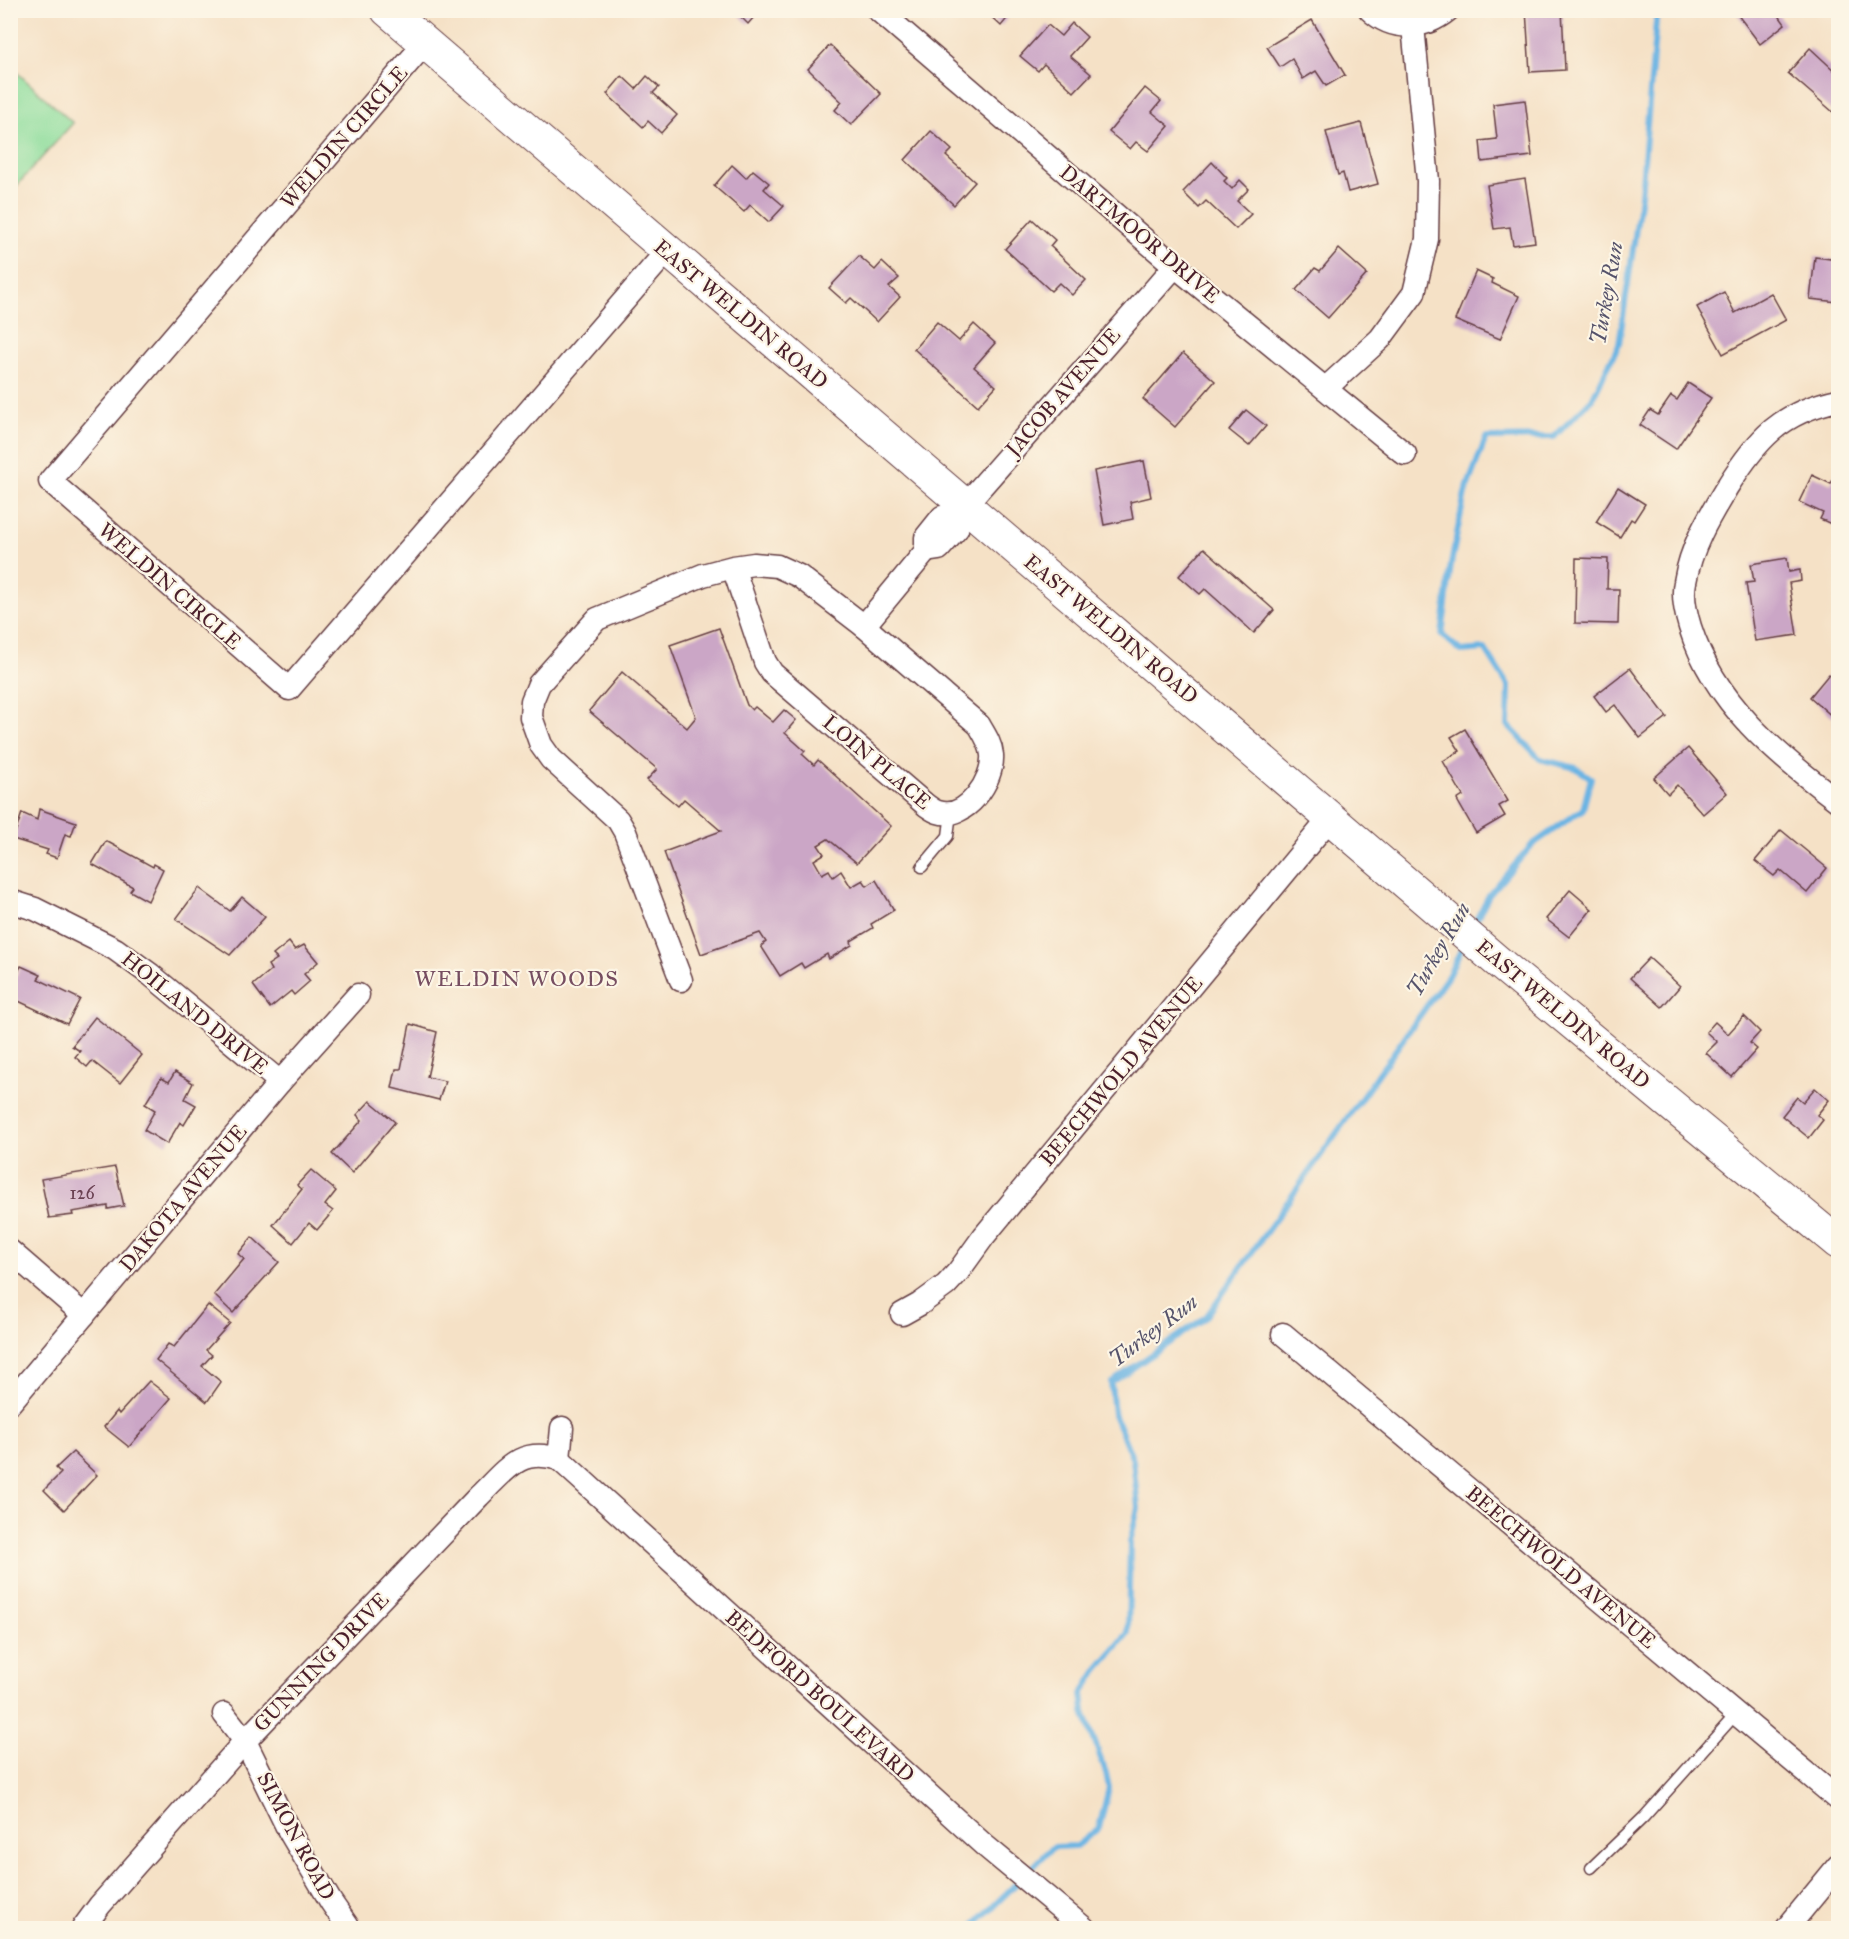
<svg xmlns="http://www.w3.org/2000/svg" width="1849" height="1939" viewBox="0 0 1849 1939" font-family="'IM FELL Great Primer',serif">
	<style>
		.green { fill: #8ddd9c; stroke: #6c7e64; stroke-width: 1.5 }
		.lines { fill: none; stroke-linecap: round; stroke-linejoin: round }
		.stream { stroke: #6bb4e3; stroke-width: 6 }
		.building { fill: #cba6c6 }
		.lane-casing { stroke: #643c42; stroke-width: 13 }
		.street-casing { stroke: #643c42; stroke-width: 25 }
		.secondary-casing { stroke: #643c42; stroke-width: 34 }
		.lane { stroke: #fff; stroke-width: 10 }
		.street { stroke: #fff; stroke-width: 22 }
		.secondary { stroke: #fff; stroke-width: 32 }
		.labels { text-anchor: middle; stroke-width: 4.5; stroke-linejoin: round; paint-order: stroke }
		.number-label { font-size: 18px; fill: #6a4152 }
		.street-label { font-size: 21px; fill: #4a1f2b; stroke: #fcf5e5 }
		.water-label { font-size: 22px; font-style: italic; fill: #56536b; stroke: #fcf5e5 }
		.neighbourhood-label { font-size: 22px; letter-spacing: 1.5px; fill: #774e61; stroke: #fcf5e5 }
	</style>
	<rect width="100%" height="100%" fill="#fcf5e5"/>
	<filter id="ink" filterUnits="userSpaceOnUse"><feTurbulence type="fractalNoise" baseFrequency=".0167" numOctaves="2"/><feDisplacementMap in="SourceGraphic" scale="12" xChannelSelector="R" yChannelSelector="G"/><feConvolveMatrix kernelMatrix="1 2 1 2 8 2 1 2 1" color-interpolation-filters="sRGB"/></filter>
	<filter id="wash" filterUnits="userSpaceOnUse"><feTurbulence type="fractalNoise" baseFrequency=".008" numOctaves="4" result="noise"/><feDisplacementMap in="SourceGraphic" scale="24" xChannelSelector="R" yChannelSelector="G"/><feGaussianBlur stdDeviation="1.35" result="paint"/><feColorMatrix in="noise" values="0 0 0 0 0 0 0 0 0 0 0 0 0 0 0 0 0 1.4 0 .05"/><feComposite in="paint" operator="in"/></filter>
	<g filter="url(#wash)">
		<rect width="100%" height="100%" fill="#f5e1c6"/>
		<polygon class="green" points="11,67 73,123 11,192"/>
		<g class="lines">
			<g class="stream">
				<polyline points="1472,928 1489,895 1532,845 1583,809 1591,778 1576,768 1540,759 1508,725 1509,687 1485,649 1461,651 1442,635 1451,564 1465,493 1486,438 1554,437 1592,399 1619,344 1641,195 1657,10"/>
				<polyline points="1027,1873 1053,1847 1076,1846 1099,1828 1109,1788 1106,1773 1084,1712 1082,1694 1097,1670 1128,1633 1130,1542 1138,1508 1133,1460 1114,1414 1111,1383 1206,1317 1448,976 1463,946"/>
				<polyline points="971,1928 1020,1880"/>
			</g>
		</g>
		<g id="blocks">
			<g class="building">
				<polygon points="734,10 760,10 748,24"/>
				<polygon points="984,10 1014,10 1001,26"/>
				<polygon points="1526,10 1562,10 1565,70 1530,72"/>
				<polygon points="1734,10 1775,10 1785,24 1760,44"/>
				<polygon points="1312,20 1345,75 1326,86 1316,71 1303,79 1292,59 1280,67 1267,47"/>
				<polygon points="1072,23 1087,37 1070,56 1091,74 1074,92 1044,64 1038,71 1020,56 1048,25 1061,36"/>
				<polygon points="830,45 881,94 851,125 835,110 842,102 808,69"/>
				<polygon points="1810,48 1838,74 1838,105 1833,112 1788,73"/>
				<polygon points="622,76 636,89 647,76 659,87 653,93 677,115 661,133 648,121 643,127 607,94"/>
				<polygon points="1145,88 1161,101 1152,112 1169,126 1148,151 1136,142 1130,149 1109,132"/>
				<polygon points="1525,100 1532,156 1482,162 1480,141 1497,139 1493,104"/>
				<polygon points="1361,123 1378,184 1348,192 1343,173 1338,175 1326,132"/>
				<polygon points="931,131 952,150 946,156 975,182 954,205 905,160"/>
				<polygon points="1212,162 1227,178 1224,181 1232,189 1240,180 1249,189 1237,201 1251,214 1236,229 1206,201 1199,208 1183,192"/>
				<polygon points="732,165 746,178 753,170 769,183 764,189 784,206 769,222 750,205 744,212 714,186"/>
				<polygon points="1525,179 1535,242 1513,245 1510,227 1494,229 1487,185"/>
				<polygon points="1032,219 1055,240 1050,246 1086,280 1072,295 1059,283 1051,291 1005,249"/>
				<polygon points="1339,249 1367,274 1328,318 1296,290 1315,268 1320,271"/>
				<polygon points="859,256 875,270 882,262 899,278 889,287 900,297 877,322 851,298 846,303 829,288"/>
				<polygon points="1815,257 1838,260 1838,302 1810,299"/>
				<polygon points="1476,271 1493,279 1492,283 1519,296 1500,339 1455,320"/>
				<polygon points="1724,292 1735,313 1771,293 1786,320 1723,354 1697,307"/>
				<polygon points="937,322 959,341 974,324 995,343 974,367 996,386 978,406 914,349"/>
				<polygon points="1183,353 1215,381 1175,427 1143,399"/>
				<polygon points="1688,383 1711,398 1676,449 1640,425 1650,410 1658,415 1671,396 1677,400"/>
				<polygon points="1246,410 1266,426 1249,446 1229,430"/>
				<polygon points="1144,461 1151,497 1130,502 1133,519 1104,525 1094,471"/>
				<polygon points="1838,467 1838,527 1820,519 1823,513 1799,502 1812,475 1831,484"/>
				<polygon points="1618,487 1645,504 1634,521 1631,519 1620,537 1596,522"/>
				<polygon points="1204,548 1274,610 1254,633 1205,589 1200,594 1179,576"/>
				<polygon points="1576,558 1608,559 1607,589 1619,589 1618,624 1575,623"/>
				<polygon points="1787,558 1789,572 1800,570 1801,581 1789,583 1797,635 1755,641 1746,583 1754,582 1751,564"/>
				<polygon points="719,628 747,705 752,710 755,707 773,722 784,710 796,720 785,733 805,751 802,754 814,765 818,760 891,826 857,863 828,839 818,845 824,854 814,860 822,874 829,870 833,877 841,871 851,887 863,880 867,886 876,880 894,910 871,924 873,928 851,941 852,945 829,959 827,954 804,968 801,963 780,976 761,946 766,942 760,933 701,954 664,852 721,831 684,799 678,806 647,780 657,769 589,711 622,672 687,728 696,717 670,645"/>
				<polygon points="1630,668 1667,717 1640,738 1615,705 1606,712 1594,696"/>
				<polygon points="1829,674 1838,682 1838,727 1833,722 1835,719 1810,697"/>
				<polygon points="1465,729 1508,801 1499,806 1505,816 1476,833 1457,800 1463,796 1443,761 1460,751 1451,737"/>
				<polygon points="1688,748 1727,793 1703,814 1677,785 1668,794 1654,778"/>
				<polygon points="39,809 76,822 71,836 65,834 57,858 46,854 48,850 13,839 22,813 37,820"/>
				<polygon points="1781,830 1827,868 1807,893 1780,870 1774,876 1755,861"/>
				<polygon points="106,841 153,867 154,864 163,869 148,901 130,891 133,887 92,864"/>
				<polygon points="199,888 230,911 242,897 265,917 230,955 176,919"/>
				<polygon points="1570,890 1592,909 1569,937 1546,919"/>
				<polygon points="289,942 295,950 304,945 318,962 304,974 310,981 294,995 291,991 270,1008 253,985 271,970 268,965 277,959 273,955"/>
				<polygon points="1649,958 1680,986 1662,1007 1630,978"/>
				<polygon points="21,966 41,975 38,979 80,999 67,1024 10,997 10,988"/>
				<polygon points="1744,1016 1760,1032 1750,1043 1757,1049 1732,1077 1706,1053 1717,1042 1706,1032 1715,1022 1728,1034"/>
				<polygon points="95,1017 142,1055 120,1083 92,1061 87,1067 75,1057 80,1051 72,1046"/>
				<polygon points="410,1024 437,1032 427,1077 445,1081 439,1100 392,1088 396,1069 401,1069"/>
				<polygon points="175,1072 193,1083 185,1099 196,1105 184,1125 180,1122 167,1144 144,1130 155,1110 145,1104 161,1078 169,1082"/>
				<polygon points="1815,1088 1829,1100 1817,1115 1823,1120 1809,1138 1782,1116 1797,1097 1803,1102"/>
				<polygon points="370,1101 395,1122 352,1173 332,1154 362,1120 357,1115"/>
				<polygon points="115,1167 124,1206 108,1209 108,1206 72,1212 73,1215 49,1218 41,1179"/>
				<polygon points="311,1170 336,1191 325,1205 333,1211 317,1230 309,1223 293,1243 273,1225 302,1189 297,1185"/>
				<polygon points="252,1237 279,1262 233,1313 214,1295 244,1259 238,1254"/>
				<polygon points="208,1305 230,1323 206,1350 212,1355 202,1366 221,1382 207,1402 156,1360 168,1344 174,1347"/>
				<polygon points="149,1381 171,1398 129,1447 104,1427 117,1411 119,1414"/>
				<polygon points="73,1452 97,1475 64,1510 44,1490 61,1473 56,1468"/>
			</g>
		</g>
	</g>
	<g filter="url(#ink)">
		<use href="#blocks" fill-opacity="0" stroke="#643c42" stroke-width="1.5"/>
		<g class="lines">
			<g class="lane-casing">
				<g id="lane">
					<polyline points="922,867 948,836 951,813"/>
					<polyline points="1591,1868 1644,1817 1736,1714"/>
				</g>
			</g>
			<g class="street-casing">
				<g id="street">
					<polyline points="878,10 1175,266 1405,454"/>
					<path d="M1370,10C1393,32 1425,29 1448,10"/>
					<polyline points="425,43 50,481 289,689 667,251"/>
					<polyline points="1326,388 1380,339 1414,293 1427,239 1428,181 1413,26"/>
					<path d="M1838,400C1781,412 1757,439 1727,487C1709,517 1691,546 1685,582C1682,596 1686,614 1690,627C1714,703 1777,755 1838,801"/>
					<polyline points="953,519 1175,266"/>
					<polyline points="926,551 939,549 957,529 953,519"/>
					<polyline points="864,626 926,551 926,537 942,517 953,519"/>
					<polyline points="10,901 35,909 115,949 151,975 280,1082"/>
					<path d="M681,980L625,832L618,820L551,759L541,745L531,717L532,701L539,684L597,619L703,575L733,567L754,564L777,566L799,576L864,626L979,725C985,735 991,744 992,755C994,780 966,821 938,812C934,811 929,807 926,805L772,673L765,662L733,567"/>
					<polyline points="10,1251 84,1315"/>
					<polyline points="902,1314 920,1304 946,1285 958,1272 984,1236 1331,817"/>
					<polyline points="1283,1334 1838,1799"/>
					<polyline points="10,1403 280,1082 358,995"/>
					<polyline points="559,1459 984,1845 1084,1928"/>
					<polyline points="224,1714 245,1741 289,1831 331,1902 349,1928"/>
					<path d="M83,1928L100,1905L245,1741L479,1496C506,1470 519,1447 559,1459L562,1428"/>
					<polyline points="1787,1928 1838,1866"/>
				</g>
			</g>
			<g class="secondary-casing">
				<polyline id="secondary" points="387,10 1497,961 1838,1243"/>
			</g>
			<use href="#lane" class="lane"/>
			<use href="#street" class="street"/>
			<use href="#secondary" class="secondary"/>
		</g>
	</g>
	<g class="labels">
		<g class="number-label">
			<text x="82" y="1199">126</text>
		</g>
		<g class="street-label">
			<text transform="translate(344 137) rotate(-49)" y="7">WELDIN CIRCLE</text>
			<text transform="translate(1140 234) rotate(40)" y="7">DARTMOOR DRIVE</text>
			<text transform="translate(741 314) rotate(40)" y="7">EAST WELDIN ROAD</text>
			<text transform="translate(1063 392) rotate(-49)" y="7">JACOB AVENUE</text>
			<text transform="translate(170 586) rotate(41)" y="7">WELDIN CIRCLE</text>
			<text transform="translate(1111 629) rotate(40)" y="7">EAST WELDIN ROAD</text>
			<text transform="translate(877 762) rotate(40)" y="7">LOIN PLACE</text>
			<text transform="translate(195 1013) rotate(39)" y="7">HOILAND DRIVE</text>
			<text transform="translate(1563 1014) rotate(40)" y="7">EAST WELDIN ROAD</text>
			<text transform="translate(1121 1071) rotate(-50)" y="7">BEECHWOLD AVENUE</text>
			<text transform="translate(183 1198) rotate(-50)" y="7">DAKOTA AVENUE</text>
			<text transform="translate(1561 1567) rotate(40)" y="7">BEECHWOLD AVENUE</text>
			<text transform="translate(321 1662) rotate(-46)" y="7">GUNNING DRIVE</text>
			<text transform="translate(820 1696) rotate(42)" y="7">BEDFORD BOULEVARD</text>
			<text transform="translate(296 1836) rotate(62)" y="7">SIMON ROAD</text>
		</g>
		<g class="water-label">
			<text transform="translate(1606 293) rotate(-80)" y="8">Turkey Run</text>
			<text transform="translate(1438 949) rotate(-60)" y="8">Turkey Run</text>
			<text transform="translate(1153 1330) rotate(-37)" y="8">Turkey Run</text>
		</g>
		<g class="neighbourhood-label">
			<text x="517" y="986">WELDIN WOODS</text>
		</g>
	</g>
	<rect width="1849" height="1939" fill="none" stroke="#fcf5e5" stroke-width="36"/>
</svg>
